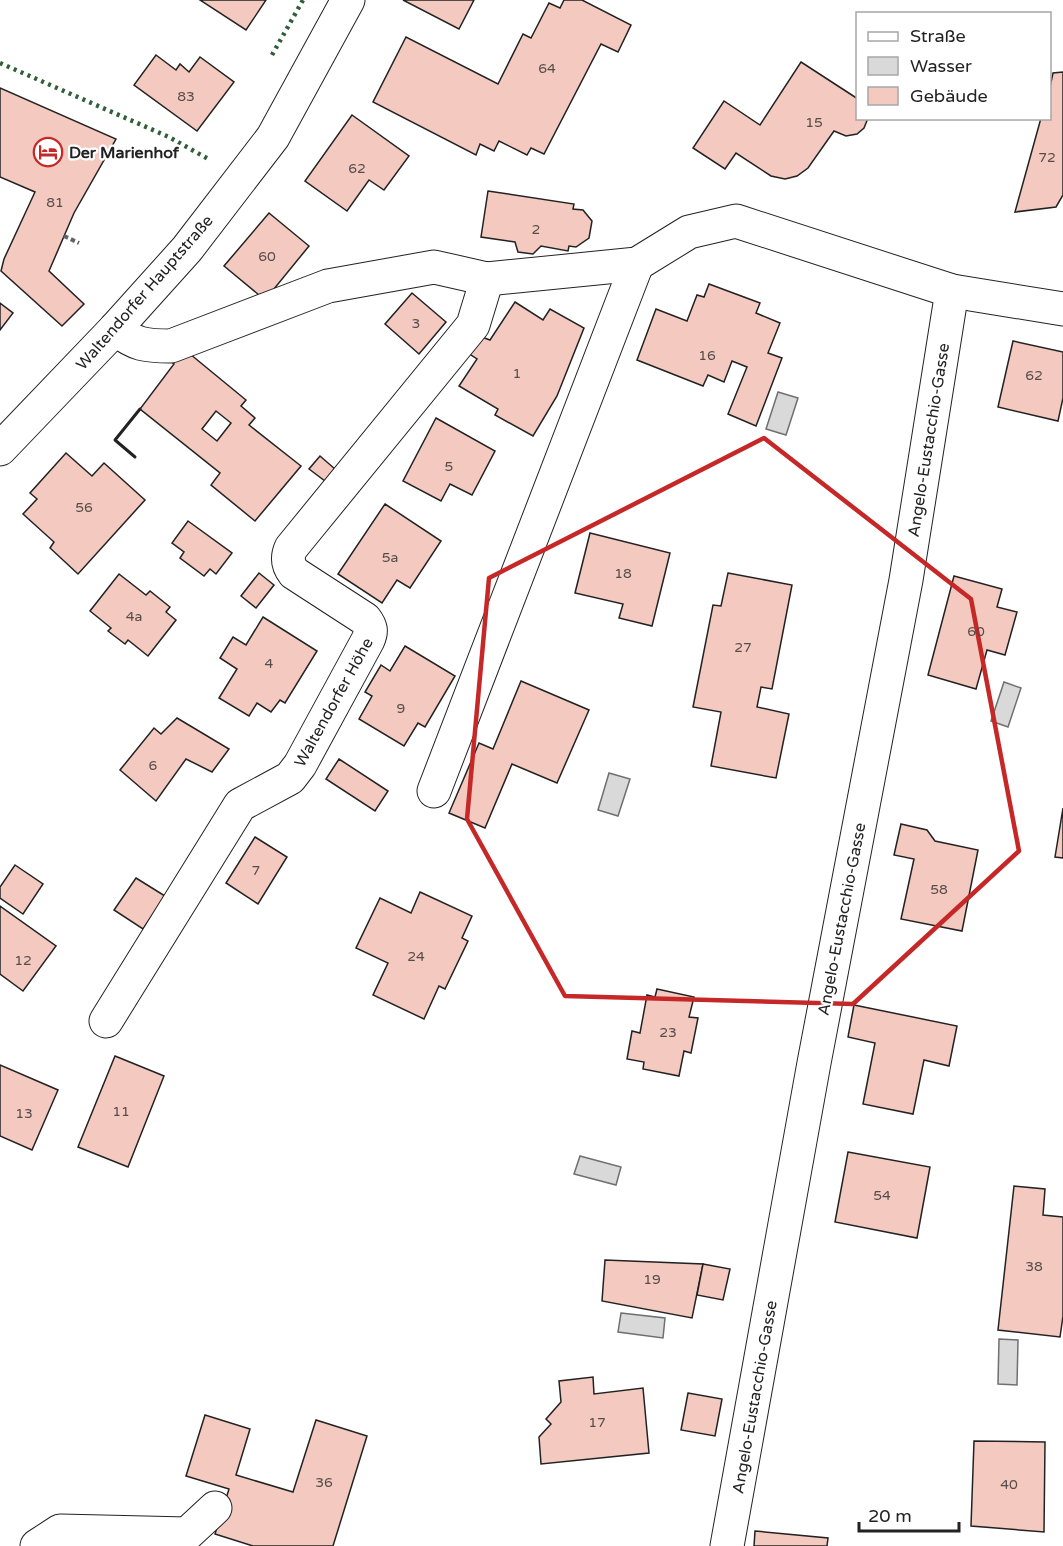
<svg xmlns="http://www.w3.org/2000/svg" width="1063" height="1546" viewBox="0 0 1063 1546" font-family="'Varela Round',sans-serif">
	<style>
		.water { fill: #d9d9d9; stroke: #6f6f6f; stroke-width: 1.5 }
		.building { fill: #f3c9c0; stroke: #222; stroke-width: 1.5; fill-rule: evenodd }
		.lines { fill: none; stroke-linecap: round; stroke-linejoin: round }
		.minor-casing { stroke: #222; stroke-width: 35 }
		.major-casing { stroke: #222; stroke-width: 35 }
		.path { stroke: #646464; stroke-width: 4; stroke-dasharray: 4.5 3; stroke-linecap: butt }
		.minor { stroke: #fff; stroke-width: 33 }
		.major { stroke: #fff; stroke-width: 33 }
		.hedge { stroke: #2f5e38; stroke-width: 4.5; stroke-dasharray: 3 4.5; stroke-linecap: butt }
		.wall { stroke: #222; stroke-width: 3 }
		.marked { fill: none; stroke: #c62828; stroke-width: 4.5; stroke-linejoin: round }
		.labels { text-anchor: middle; stroke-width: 4.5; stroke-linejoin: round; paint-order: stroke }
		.number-label { font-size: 14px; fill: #564c4a }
		.poi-label { font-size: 16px; font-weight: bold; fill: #222; stroke: #fff; text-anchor: start }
		.street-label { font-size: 16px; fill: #222; stroke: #fff }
	</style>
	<rect width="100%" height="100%" fill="#fff"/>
	<g class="water">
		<polygon points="778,392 798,398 786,435 766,429"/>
		<polygon points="1004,682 1021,688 1008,727 991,721"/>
		<polygon points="609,773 630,779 618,816 598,810"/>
		<polygon points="580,1156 621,1167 616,1185 574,1174"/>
		<polygon points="621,1313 665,1318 663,1338 618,1332"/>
		<polygon points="999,1339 1018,1340 1017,1385 998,1384"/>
	</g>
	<g class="building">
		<polygon points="200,0 266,0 246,30"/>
		<polygon points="403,0 474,0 459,29"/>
		<polygon points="564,0 582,0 631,25 618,52 601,44 544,154 531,148 527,155 499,141 494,151 480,144 476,155 373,102 406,37 498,84 523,34 531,38 549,3 560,8"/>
		<polygon points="156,55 176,70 180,64 189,72 200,57 234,82 197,131 134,85"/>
		<polygon points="801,62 858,99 858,118 868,118 864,128 857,134 846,136 834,131 808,168 797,176 785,179 771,176 736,153 725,169 693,148 724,101 760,125"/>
		<polygon points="1063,72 1063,195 1056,207 1015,212 1041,118 1050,118 1050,87 1053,73"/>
		<polygon points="0,88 116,139 74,213 49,271 84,304 62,326 1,271 4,259 35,192 0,177"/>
		<polygon points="352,115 409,156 384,190 369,180 347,211 305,181"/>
		<polygon points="488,191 574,204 573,209 583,210 592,221 589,238 576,247 569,246 568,251 541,246 533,254 518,252 515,242 481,237"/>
		<polygon points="269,213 309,246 265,300 224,266"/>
		<polygon points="709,284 760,303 756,313 780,323 768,353 782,358 756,426 728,414 747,367 732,361 724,382 708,375 703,386 637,360 656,309 687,321 697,295 704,297"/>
		<polygon points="412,293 446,322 419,354 385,324"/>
		<polygon points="515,302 543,320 550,309 584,328 557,396 533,436 495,415 498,409 459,386 477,359 468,353 479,336 490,340"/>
		<polygon points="0,303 13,313 0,330"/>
		<polygon points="1013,341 1063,352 1063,398 1058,421 998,407"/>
		<path d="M190,354L246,400L241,406L255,418L249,425L301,466L255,521L211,485L220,473L140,409L174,364L166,358ZM216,411L231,423L217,441L202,429Z"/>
		<polygon points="436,418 495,451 472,495 450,484 441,501 403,481"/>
		<polygon points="66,453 92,476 104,463 145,500 78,574 50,548 54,542 23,514 37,499 30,493"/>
		<polygon points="320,456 335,469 325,481 309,469"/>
		<polygon points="385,504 441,541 410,588 397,580 382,603 338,574"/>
		<polygon points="188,521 232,553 216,574 210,569 204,576 180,558 184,552 172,543"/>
		<polygon points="590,533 670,553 652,626 619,618 623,604 575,593"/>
		<polygon points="259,573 274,585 256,608 241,596"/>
		<polygon points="728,573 792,585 772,689 761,687 757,707 789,714 776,778 711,766 721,712 693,707 713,605 721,606"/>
		<polygon points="119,574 146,595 150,591 170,607 166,612 176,620 148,656 128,640 125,644 108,631 111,628 90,611"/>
		<polygon points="954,576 1002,589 997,607 1017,612 1005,655 987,650 976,689 928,675"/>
		<polygon points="263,617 317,651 285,703 280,700 271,712 257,703 249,716 219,698 237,669 220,658 233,637 246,645"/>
		<polygon points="405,646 455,676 425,727 418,723 404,746 359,719 372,696 365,692 381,665 390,671"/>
		<polygon points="521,681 589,710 557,783 512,764 485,828 449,813 479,743 493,749"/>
		<polygon points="177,718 229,749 212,772 186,759 156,801 120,770 154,728 161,734"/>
		<polygon points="339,759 388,791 375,811 326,779"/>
		<polygon points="1063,808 1063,858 1055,857"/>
		<polygon points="901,824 927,830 935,841 978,850 962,931 901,919 914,859 894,855"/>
		<polygon points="255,837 287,857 258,904 226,883"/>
		<polygon points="15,865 43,884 23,914 0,898 0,887"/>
		<polygon points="136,878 165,896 143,929 114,910"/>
		<polygon points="420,892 472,916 462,938 468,941 445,989 439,986 424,1019 373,995 388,963 356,948 380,898 411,913"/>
		<polygon points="0,906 56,946 23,991 0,974"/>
		<polygon points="657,989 694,997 689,1017 698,1018 691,1053 684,1051 679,1076 643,1069 644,1062 627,1059 632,1031 640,1033 647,995 655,997"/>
		<polygon points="854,1005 957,1026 949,1066 924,1060 913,1114 863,1104 875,1043 848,1037"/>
		<polygon points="115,1056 164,1076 128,1167 78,1147"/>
		<polygon points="0,1065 58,1090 32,1150 0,1136"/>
		<polygon points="848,1152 930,1167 917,1238 835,1222"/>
		<polygon points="1014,1186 1045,1189 1043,1215 1063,1217 1063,1316 1060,1337 998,1330"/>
		<polygon points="605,1260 703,1264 692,1318 602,1301"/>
		<polygon points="703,1264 730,1269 723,1300 697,1295"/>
		<polygon points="593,1377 594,1394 643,1388 649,1453 541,1464 539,1437 551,1424 546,1419 561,1402 559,1381"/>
		<polygon points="688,1393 722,1399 715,1436 681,1430"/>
		<polygon points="205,1415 250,1429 236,1475 293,1492 316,1420 367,1436 333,1546 253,1546 215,1534 229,1489 186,1476"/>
		<polygon points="974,1441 1045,1442 1044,1532 971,1526"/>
		<polygon points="755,1531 828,1538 827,1546 754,1546"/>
	</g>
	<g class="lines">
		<g class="minor-casing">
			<g id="minor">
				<path d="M115,329C136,345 145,346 171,346L328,286L434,267L487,279L637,264L689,232L736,221L952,291L1063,309"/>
				<polyline points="434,791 637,264"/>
				<path d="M106,1021L240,805L290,778L300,765L368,640C372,631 371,627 365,619L294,573C287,564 287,557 291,548L473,325L487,279"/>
				<polyline points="37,1546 60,1531 187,1534 215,1508"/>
				<polyline points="727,1546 814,1063 906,580 952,291"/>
			</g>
		</g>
		<g class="major-casing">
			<polyline id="major" points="0,449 115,329 187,249 273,137 348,0"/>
		</g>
		<polyline class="path" points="64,236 79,243"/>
		<use href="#minor" class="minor"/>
		<use href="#major" class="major"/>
		<g class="hedge">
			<polyline points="272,55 303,0"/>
			<polyline points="0,63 169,137 210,160"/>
		</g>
		<polyline class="wall" points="135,457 115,440 140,409"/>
	</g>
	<path class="marked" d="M764,438L971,599L1019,851L853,1004L565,996L467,819L489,578Z"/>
	<defs>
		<g id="hotel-ring" transform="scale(1.5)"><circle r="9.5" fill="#fff" stroke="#c62828" stroke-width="1.5"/><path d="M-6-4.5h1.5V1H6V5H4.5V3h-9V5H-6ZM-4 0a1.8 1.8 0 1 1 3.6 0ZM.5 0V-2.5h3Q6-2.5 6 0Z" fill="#c62828"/></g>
	</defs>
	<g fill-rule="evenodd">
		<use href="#hotel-ring" x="48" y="152"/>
	</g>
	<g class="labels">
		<g class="number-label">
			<text x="547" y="73">64</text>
			<text x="186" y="101">83</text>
			<text x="814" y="127">15</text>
			<text x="1047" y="162">72</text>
			<text x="357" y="173">62</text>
			<text x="55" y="207">81</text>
			<text x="536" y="234">2</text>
			<text x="267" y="261">60</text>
			<text x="416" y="328">3</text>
			<text x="707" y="360">16</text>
			<text x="517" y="378">1</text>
			<text x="1034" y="380">62</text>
			<text x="449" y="471">5</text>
			<text x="84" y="512">56</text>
			<text x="390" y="562">5a</text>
			<text x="623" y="578">18</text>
			<text x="134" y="621">4a</text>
			<text x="976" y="636">60</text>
			<text x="743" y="652">27</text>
			<text x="269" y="668">4</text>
			<text x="401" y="713">9</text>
			<text x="153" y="770">6</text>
			<text x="256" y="875">7</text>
			<text x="939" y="894">58</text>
			<text x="416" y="961">24</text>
			<text x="23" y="965">12</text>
			<text x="668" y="1037">23</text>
			<text x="121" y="1116">11</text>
			<text x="24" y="1118">13</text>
			<text x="882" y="1200">54</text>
			<text x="1034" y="1271">38</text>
			<text x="652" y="1284">19</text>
			<text x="597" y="1427">17</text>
			<text x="324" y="1487">36</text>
			<text x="1009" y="1489">40</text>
		</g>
		<g class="poi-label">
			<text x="69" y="158">Der Marienhof</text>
		</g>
		<g class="street-label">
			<text transform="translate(144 292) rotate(-49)" y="6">Waltendorfer Hauptstraße</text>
			<text transform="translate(928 440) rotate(-81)" y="6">Angelo-Eustacchio-Gasse</text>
			<text transform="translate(333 702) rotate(-61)" y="6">Waltendorfer Höhe</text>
			<text transform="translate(841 919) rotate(-79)" y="6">Angelo-Eustacchio-Gasse</text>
			<text transform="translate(754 1397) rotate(-80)" y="6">Angelo-Eustacchio-Gasse</text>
		</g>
	</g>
	<rect x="856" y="12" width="195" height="108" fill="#ffffff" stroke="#a7a7a7" stroke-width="1.5"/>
	<rect x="868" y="32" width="30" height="9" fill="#ffffff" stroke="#a7a7a7" stroke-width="1.5"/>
	<text x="910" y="42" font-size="18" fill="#222222">Straße</text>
	<rect x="868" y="57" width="30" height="18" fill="#d9d9d9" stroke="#a7a7a7" stroke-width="1.5"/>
	<text x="910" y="72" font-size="18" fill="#222222">Wasser</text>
	<rect x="868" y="87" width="30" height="18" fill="#f3c9c0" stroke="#a7a7a7" stroke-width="1.5"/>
	<text x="910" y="102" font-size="18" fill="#222222">Gebäude</text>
	<path d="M859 1522v9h100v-9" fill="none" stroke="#222222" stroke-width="3"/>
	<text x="868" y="1522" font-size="18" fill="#222222" stroke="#ffffff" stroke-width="4.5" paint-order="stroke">20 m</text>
</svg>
